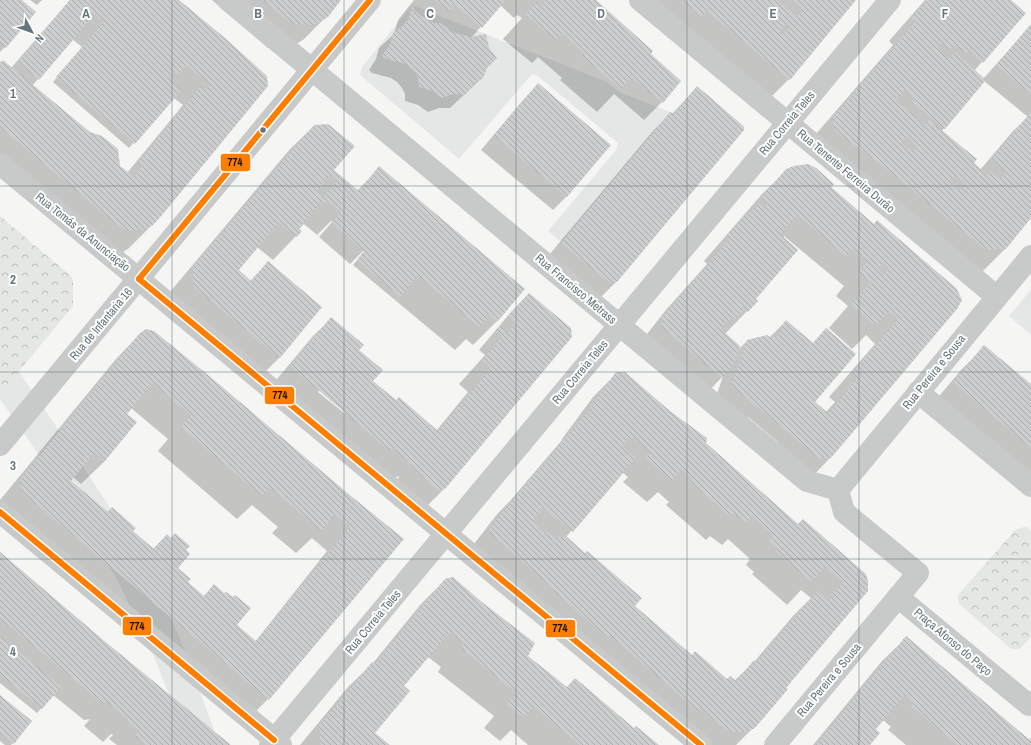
<svg xmlns="http://www.w3.org/2000/svg" width="1031" height="745" viewBox="0 0 1031 745" font-family="'Archivo Narrow',sans-serif">
	<style>
		.built { fill: #e5e7e6 }
		.forest { fill: url(#forest-crowns) }
		.shadow { fill: #0003; fill-rule: evenodd }
		.building { fill: url(#building-back-hatch); fill-rule: evenodd }
		.lines { fill: none; stroke-linecap: round; stroke-linejoin: round }
		.minor { stroke: #c8caca; stroke-width: 22 }
		.bus-1-casing { stroke: #fff; stroke-width: 9 }
		.bus-1 { stroke: #ff7e00; stroke-width: 6 }
		.grid { fill: none; stroke: #63757d; stroke-width: 1; stroke-opacity: 0.55 }
		.bus-dot { fill: #63757d; stroke: #fff; stroke-width: 1.5 }
		.labels { text-anchor: middle; stroke-width: 4; stroke-linejoin: round; paint-order: stroke }
		.street-label { font-size: 12px; fill: #63757d; stroke: #fff }
		.grid-label { font-size: 13px; text-anchor: middle; font-weight: bold; fill: #63757d; stroke: #fff; stroke-width: 4; stroke-linejoin: round; paint-order: stroke }
		.line-badge { stroke: #fff; stroke-width: 1.5 }
		.pale-badge-label { font-size: 11px; text-anchor: middle; font-weight: bold; fill: #111 }
	</style>
	<defs>
		<pattern id="forest-crowns" width="20" height="18" patternUnits="userSpaceOnUse"><rect width="20" height="18" fill="#e4e7e2"/><path d="M2 6a3 3 0 1 1 6 0M12 15a3 3 0 1 1 6 0" fill="none" stroke="#bcc0bc"/></pattern>
		<pattern id="building-back-hatch" width="6" height="6" patternUnits="userSpaceOnUse"><rect width="6" height="6" fill="#cccdce"/><path d="M-1 5l2 2M0 0l6 6M5-1l2 2" fill="none" stroke="#a9abac"/></pattern>
	</defs>
	<rect width="100%" height="100%" fill="#f5f5f4"/>
	<g class="built">
		<polygon points="412,5 607,82 619,92 670,112 674,114 697,86 742,125 744,127 744,130 617,282 610,283 548,231 616,150 618,143 538,76 532,74 459,159 360,75 362,67"/>
		<polygon points="1031,290 1031,335 1009,316"/>
		<polygon points="0,344 73,451 123,528 168,611 186,653 217,738 173,705 157,664 120,585 97,545 48,468 0,399"/>
	</g>
	<g class="forest">
		<polygon points="0,216 71,276 73,280 73,306 0,394"/>
		<polygon points="1026,527 1031,531 1031,637 1020,649 1011,649 959,604 958,595 1016,529"/>
	</g>
	<g class="shadow">
		<polygon points="0,0 21,0 5,47 0,52"/>
		<polygon points="30,0 42,0 37,5"/>
		<path d="M70,0H178L266,77L153,224L128,249L121,253L0,170V62L11,68ZM72,39L82,47L53,82L129,148L174,98L183,105L127,173L32,86Z"/>
		<polygon points="212,0 340,0 327,16 303,40 289,48 268,48"/>
		<polygon points="414,0 594,0 649,54 680,81 662,102 644,120 614,94 597,112 560,80 562,78 538,57 532,63 503,39 522,18 517,15 514,18 500,5 472,37 486,68 482,78 450,108 439,108 428,112 418,105 405,101 405,94 402,88 397,82 391,78 372,73 369,70 376,59 379,48 394,34 398,20"/>
		<polygon points="633,0 855,0 789,79 765,103"/>
		<path d="M925,0H1010L1025,13L974,71L983,79L1031,25V216L1005,249L981,273L809,142L893,45L889,41ZM984,81L1028,117L1013,131L980,170L942,131Z"/>
		<polygon points="538,85 567,196 553,210 481,150 524,99"/>
		<polygon points="697,87 616,282 598,300 544,261 652,132 670,114 672,114"/>
		<polygon points="314,126 333,170 357,191 379,168 497,321 473,345 466,339 455,350 353,265 365,251 364,250 350,264 319,237 332,222 331,221 317,235 304,224 299,229 296,236 273,260 257,247 237,270 250,281 268,263 321,307 279,358 261,376 170,292 290,149"/>
		<path d="M787,170L827,191L874,225L956,289L830,458L807,482L766,458L778,442L748,417L740,426L714,403L723,376L704,396L644,338L665,311L707,264L704,261L762,194ZM784,236L844,286L836,296L848,306L829,328L852,349L866,335L875,344L829,397L835,402L826,412L814,402L786,321L769,338L748,340L738,350L725,334L747,311L755,299Z"/>
		<path d="M529,294L445,488L426,507L392,485L399,477L398,476L386,487L272,385L313,336L331,319L358,350L372,382L396,402L436,431L468,392L459,384L485,355L479,350L511,312ZM319,390L346,412L344,413L318,392Z"/>
		<path d="M140,334L325,475L402,539L268,699L254,713L0,517V500L116,359ZM131,408L168,439L158,451L237,519L252,505L278,527L272,533L296,553L312,538L327,551L255,642L235,625L214,586L203,597L186,583L177,568L185,551L167,535L153,549L132,531L112,508L107,513L69,481L73,477L81,484L105,461L126,414Z"/>
		<polygon points="985,346 1031,386 1031,492 930,407 961,370"/>
		<path d="M617,373L704,443L798,525L865,574L785,689L754,727L736,745H692L467,553L498,513L509,502L562,440V439L593,397ZM622,472L628,477L623,482L647,502L658,492L669,502L666,505L706,540L710,536L722,545L728,539L750,559L746,565L754,572L752,574L787,605L801,590L811,598L793,616L754,662L734,681L727,680L691,656L634,606L566,537Z"/>
		<polygon points="0,554 101,639 230,745 117,745 109,739 113,735 111,734 103,742 84,726 90,719 84,720 53,695 37,713 0,683"/>
		<polygon points="445,580 527,656 567,688 658,745 528,745 511,730 500,741 484,728 494,716 438,672 441,667 428,657 403,686 374,733 388,745 300,745 348,687 373,663 421,604"/>
		<polygon points="906,638 1029,740 1031,737 1031,745 906,745 888,730 891,727 883,720 875,729 869,745 813,745 882,661"/>
		<polygon points="0,696 13,743 11,745 5,745 0,741"/>
	</g>
	<g class="building">
		<polygon points="0,0 22,0 36,12 6,48 0,43"/>
		<polygon points="70,0 179,0 225,38 267,76 268,86 163,214 153,225 145,230 130,231 121,228 0,127 0,61 2,62 3,60 90,132 102,136 118,149 120,166 134,177 142,166 138,163 201,86 207,90 210,84 186,65 178,75 174,71 170,77 181,91 135,144 56,77 104,22 95,14 39,80 18,62"/>
		<polygon points="263,0 341,0 328,17 314,25 292,24"/>
		<polygon points="436,0 506,0 482,28 454,4 448,11"/>
		<polygon points="545,0 596,0 653,51 651,54 681,81 663,103 631,77 621,89 582,56 585,54 562,33 556,40 526,14 537,1 541,5"/>
		<path d="M683,0H777L797,17L803,9L792,0H856L790,80L707,11L701,16ZM786,24L789,27L782,35L779,32Z"/>
		<path d="M927,0H1011L1026,13L983,63L972,53L964,52L955,45L950,50L942,43L937,49L949,59L955,52L986,80L945,129L912,102L916,99L905,89L896,101L925,124L929,120L977,159L974,163L987,175L990,171L1000,179L1006,172L991,159L1031,112V218L1006,249H985L887,169L835,131L832,118L916,21L912,17ZM907,136L917,147L912,152L901,143ZM954,176L959,181L961,179L966,184L959,191L948,182Z"/>
		<polygon points="412,5 415,11 421,16 434,23 440,23 455,33 470,37 486,34 489,48 497,58 487,68 483,78 474,84 465,95 454,94 442,98 432,91 419,87 418,79 416,74 411,68 405,64 386,59 382,56 390,44 393,33 400,28 408,20"/>
		<polygon points="1031,24 1031,94 996,65"/>
		<polygon points="538,83 611,145 567,197 494,135"/>
		<polygon points="697,86 742,125 744,127 744,130 617,282 610,283 561,243 670,112 674,114"/>
		<path d="M328,124L355,146L334,170L359,191L379,166L525,289L497,322L489,315L479,327L418,275L400,297L357,260L364,251L332,223L341,212L328,201L323,206L320,203L299,228L302,231L297,237L279,222L239,270L251,281L268,261L322,307L280,358L193,286V267L314,125ZM331,174L337,180L323,197L317,191Z"/>
		<path d="M808,164L816,168L834,184L831,187L874,224L877,220L957,289L962,300L957,309L831,458L820,459L731,385L747,340L767,335L771,338L773,336L775,338L783,329L781,327L786,320L813,343L826,328L856,354L815,402L828,413L858,378L852,373L898,319L889,311L876,326L851,304L871,282L859,272L867,262L852,249L846,256L798,215L780,234L798,250L756,299L758,301L748,312L745,309L737,317L727,321L721,329L740,346L735,363L722,378L661,326V319L688,287L730,239L727,236L748,211L750,213L760,202L764,206L767,203L761,198L786,169L794,166ZM883,263L889,268L884,275L878,270Z"/>
		<polygon points="529,293 571,328 572,337 445,489 438,490 410,466 411,464 392,448 390,451 290,366 331,317 364,345 359,350 383,370 373,381 396,400 399,397 438,431 491,368 482,360 502,336 496,331 500,326 508,333 516,323 508,316"/>
		<path d="M146,329L154,331L208,375L351,496L404,539L269,700L24,494L21,490L20,482L22,477L139,334ZM153,383L191,415L181,427L262,496L270,487L321,531L335,514L350,527L256,641L237,625L251,608L235,595L233,597L226,592L224,593L214,584L204,596L188,582L191,579L178,568L190,554L186,550L190,546L175,533L171,538L167,534L154,549L133,531L136,528L112,507L108,512L71,481L95,452L105,461L137,422L127,414Z"/>
		<polygon points="984,345 1031,384 1031,448 953,382"/>
		<path d="M616,372H625L670,411L707,438L706,443L798,524L803,519L866,574L868,581V591L786,688L788,689L755,728L746,732H732L721,726L701,709L698,711L610,635L608,638L553,590L554,589L489,532L490,528L522,489L585,415ZM634,438L651,453L646,458L672,480L682,469L692,478L689,481L731,517L734,513L746,523L752,516L773,535L769,540L777,548L775,550L811,582L825,567L843,582L828,601L817,591L756,662L754,660L736,681L730,676L727,679L695,651L692,655L635,606L642,598L587,551L585,553L566,536L555,538L546,531L543,532L532,522L543,507L573,532L636,458L622,446L627,439Z"/>
		<polygon points="0,552 102,639 231,745 146,745 135,736 140,731 126,720 128,719 107,702 102,703 9,625 8,627 0,620"/>
		<polygon points="453,577 483,603 535,643 528,656 567,687 575,678 634,728 636,726 659,745 580,745 534,706 524,718 507,704 516,692 461,648 464,643 450,632 404,686 410,691 375,733 390,745 321,745 319,726 372,662 375,664 445,579"/>
		<polygon points="0,636 61,687 42,709 0,674"/>
		<polygon points="906,636 1031,741 1027,745 957,745 911,706 914,703 905,695 876,729 880,733 870,745 816,745"/>
		<polygon points="0,695 32,721 14,744 0,732"/>
	</g>
	<g class="lines">
		<g class="minor">
			<polyline points="228,0 807,481 838,490"/>
			<polyline points="640,0 997,297"/>
			<polyline points="0,164 701,745"/>
			<polyline points="918,392 1031,486"/>
			<polyline points="0,445 370,0"/>
			<polyline points="838,490 1031,256"/>
			<polyline points="0,512 281,745"/>
			<polyline points="898,597 1029,705 1031,702"/>
			<polyline points="270,745 890,0"/>
			<polyline points="775,745 918,573 844,512 838,490"/>
		</g>
		<g class="bus-1-casing">
			<g id="bus-1">
				<polyline points="139,279 701,745"/>
				<polyline points="139,279 370,0"/>
				<polyline points="0,512 274,740"/>
			</g>
		</g>
		<use href="#bus-1" class="bus-1"/>
	</g>
	<path class="grid" d="M172,0V745M344,0V745M516,0V745M687,0V745M859,0V745M0,186H1031M0,372H1031M0,559H1031"/>
	<circle class="bus-dot" cx="263" cy="130" r="3.5"/>
	<g class="labels">
		<g class="street-label">
			<text transform="translate(787 123) rotate(-50)" y="4">Rua Correia Teles</text>
			<text transform="translate(846 171) rotate(40)" y="4">Rua Tenente Ferreira Durão</text>
			<text transform="translate(83 232) rotate(39)" y="4">Rua Tomás da Anunciação</text>
			<text transform="translate(576 289) rotate(40)" y="4">Rua Francisco Metrass</text>
			<text transform="translate(101 324) rotate(-50)" y="4">Rua de Infantaria 16</text>
			<text transform="translate(580 372) rotate(-50)" y="4">Rua Correia Teles</text>
			<text transform="translate(934 372) rotate(-51)" y="4">Rua Pereira e Sousa</text>
			<text transform="translate(373 622) rotate(-50)" y="4">Rua Correia Teles</text>
			<text transform="translate(953 642) rotate(40)" y="4">Praça Afonso do Paço</text>
			<text transform="translate(829 680) rotate(-50)" y="4">Rua Pereira e Sousa</text>
		</g>
	</g>
	<g class="grid-label">
		<text x="86" y="18">A</text>
		<text x="258" y="18">B</text>
		<text x="430" y="18">C</text>
		<text x="601" y="18">D</text>
		<text x="773" y="18">E</text>
		<text x="945" y="18">F</text>
		<text x="13" y="98">1</text>
		<text x="13" y="284">2</text>
		<text x="13" y="470">3</text>
		<text x="13" y="656">4</text>
	</g>
	<g class="line-badge">
		<rect x="220" y="153" width="31" height="19" rx="4" fill="#ff7e00"/>
		<rect x="264" y="386" width="31" height="19" rx="4" fill="#ff7e00"/>
		<rect x="122" y="616" width="30" height="20" rx="4" fill="#ff7e00"/>
		<rect x="545" y="619" width="31" height="19" rx="4" fill="#ff7e00"/>
	</g>
	<g class="pale-badge-label">
		<text x="235" y="166">774</text>
		<text x="280" y="399">774</text>
		<text x="137" y="630">774</text>
		<text x="560" y="632">774</text>
	</g>
	<g transform="translate(32 32) rotate(131)" stroke="#ffffff" stroke-width="3" paint-order="stroke">
	<path d="M0-3L7 15L0 10L-7 15Z" fill="#63757d"/>
	<text y="-6" font-size="11" font-weight="bold" text-anchor="middle" fill="#63757d">N</text>
	</g>
</svg>
